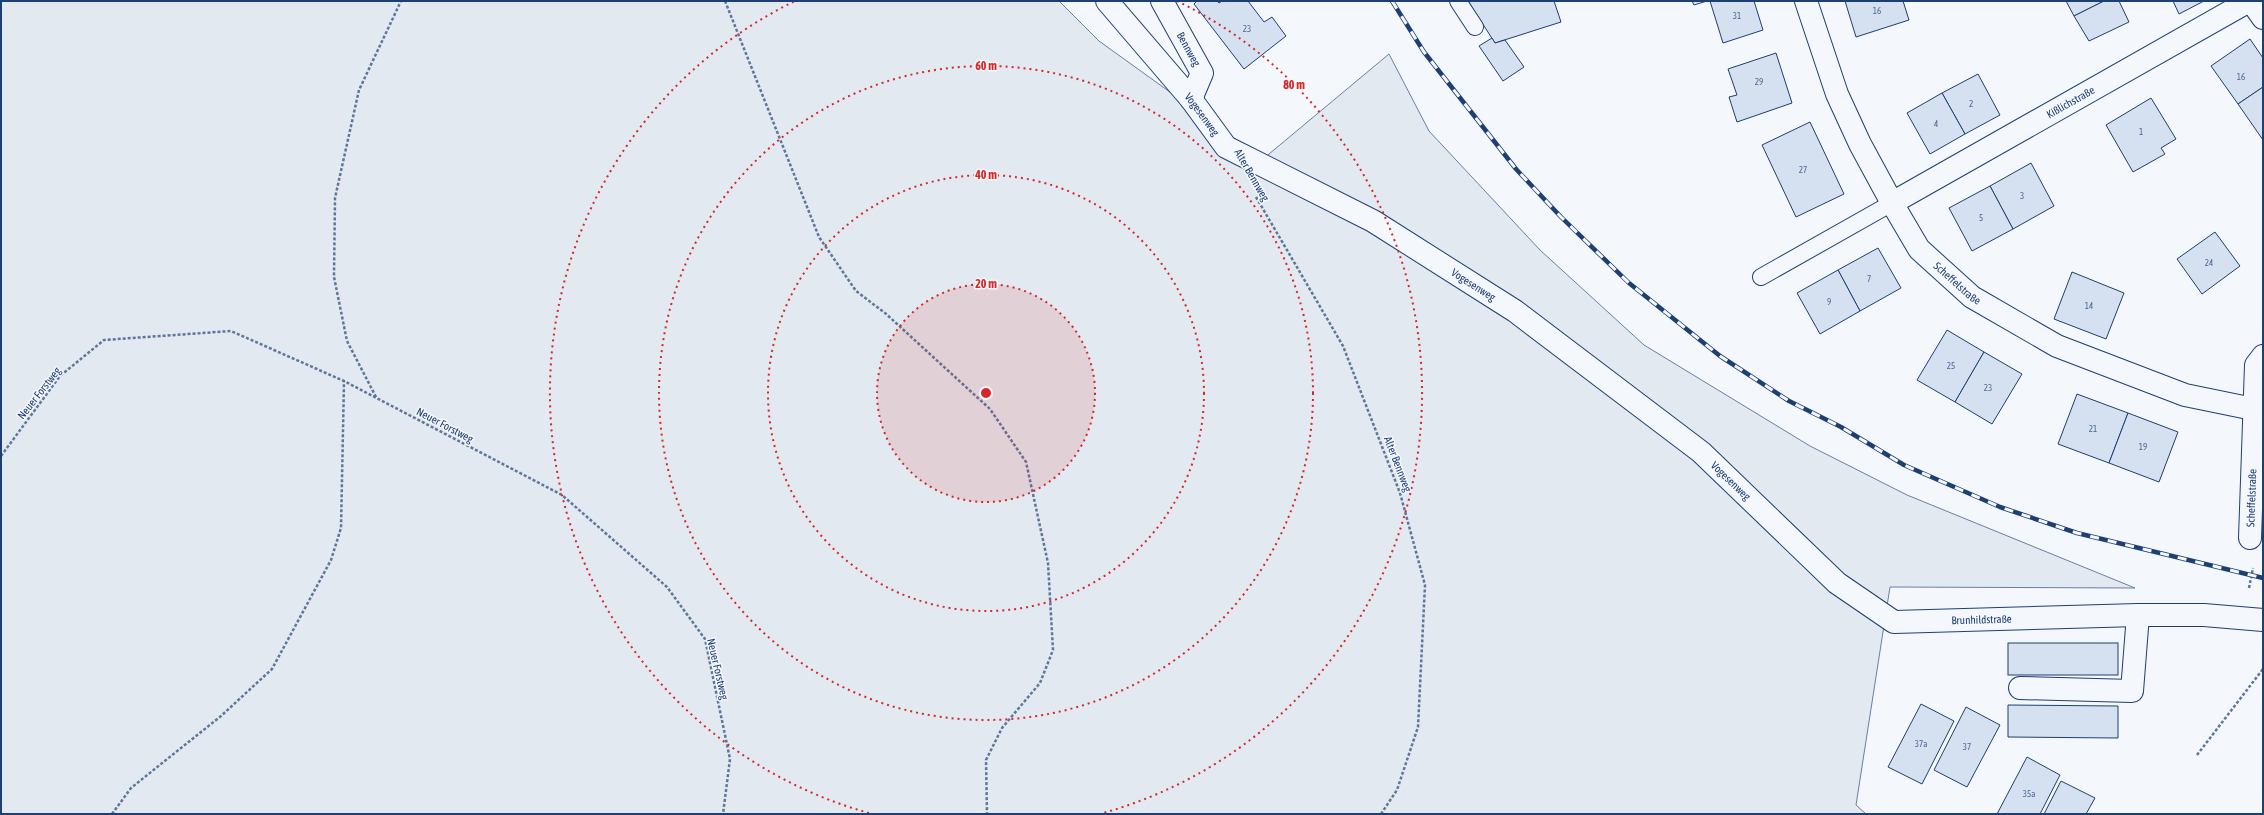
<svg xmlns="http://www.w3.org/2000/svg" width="2264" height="815" viewBox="0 0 2264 815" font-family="'Asap Condensed',sans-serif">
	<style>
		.green { fill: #e3e9f0; stroke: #687fa3 }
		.building { fill: #d5e0f0; stroke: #1d3f73 }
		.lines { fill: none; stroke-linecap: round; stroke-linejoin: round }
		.lane-casing { stroke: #1d3f73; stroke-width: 18 }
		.street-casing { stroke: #1d3f73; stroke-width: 24 }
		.path { stroke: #5e769c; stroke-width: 2.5; stroke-dasharray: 3 2; stroke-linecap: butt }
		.lane { stroke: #f4f7fb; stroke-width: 16 }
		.street { stroke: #f4f7fb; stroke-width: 22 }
		.rail-casing { stroke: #1d3f73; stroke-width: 4.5 }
		.rail { stroke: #f4f7fb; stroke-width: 3; stroke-dasharray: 9; stroke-linecap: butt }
		.ring { fill: none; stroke: #d62828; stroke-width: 2; stroke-dasharray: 2 4 }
		.labels { text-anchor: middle; stroke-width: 3; stroke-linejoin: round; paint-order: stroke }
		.number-label { font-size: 9px; fill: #4b6792 }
		.street-label { font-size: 11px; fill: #1d3f73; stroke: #f4f7fb }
		.centre { fill: #d62828; stroke: #f4f7fb; stroke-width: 2 }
		.ring-label { font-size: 12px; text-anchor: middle; font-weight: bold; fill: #d62828; stroke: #f4f7fb; stroke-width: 3; stroke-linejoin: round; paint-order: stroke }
	</style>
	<rect width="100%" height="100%" fill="#f4f7fb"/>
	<polygon class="green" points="1,1 1059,1 1099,41 1263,159 1389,54 1429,131 1540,250 1644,345 1810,446 1907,495 2135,588 1890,587 1856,805 1866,814 1,814"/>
	<g class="building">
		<polygon points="1197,1 1217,1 1219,3 1222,1 1248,1 1264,22 1272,17 1286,36 1244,69 1194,4"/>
		<polygon points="1468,1 1554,1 1561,22 1495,43"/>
		<polygon points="1692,1 1707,1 1694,5"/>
		<polygon points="1710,1 1754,1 1763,30 1723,43"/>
		<polygon points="1845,1 1903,1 1909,20 1856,37"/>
		<polygon points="2066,1 2104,1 2074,16"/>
		<polygon points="2104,1 2119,1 2129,22 2089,41 2074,16"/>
		<polygon points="2173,1 2204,1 2179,14"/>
		<polygon points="1492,38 1495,43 1505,40 1524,67 1503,81 1479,46"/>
		<polygon points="2250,39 2263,58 2263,87 2238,104 2211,66"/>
		<polygon points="1776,53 1792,103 1737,122 1729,97 1737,95 1728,69"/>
		<polygon points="1978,74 2000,115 1965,134 1942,93"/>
		<polygon points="2263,87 2263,140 2238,104"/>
		<polygon points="1942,93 1965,134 1930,154 1907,113"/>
		<polygon points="2151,98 2176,139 2161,148 2165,154 2133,172 2106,125"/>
		<polygon points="1810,122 1844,194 1796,217 1762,145"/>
		<polygon points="2031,163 2054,206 2013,229 1990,186"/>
		<polygon points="1990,186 2013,229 1972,251 1949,208"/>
		<polygon points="2215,232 2240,266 2202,294 2177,259"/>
		<polygon points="1878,248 1901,288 1860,311 1838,270"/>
		<polygon points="1838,270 1860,311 1820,334 1797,293"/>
		<polygon points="2072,272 2124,293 2106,339 2054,319"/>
		<polygon points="1947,330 1984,352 1955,402 1917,380"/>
		<polygon points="1984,352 2022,374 1992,424 1955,402"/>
		<polygon points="2077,394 2128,413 2109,463 2058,444"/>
		<polygon points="2128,413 2178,432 2159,482 2109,463"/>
		<rect x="2008" y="643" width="110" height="32"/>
		<polygon points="1921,704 1954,721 1922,784 1888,767"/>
		<polygon points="2008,705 2118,706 2118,738 2008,737"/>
		<polygon points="1966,707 2000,725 1967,787 1934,770"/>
		<polygon points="2027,757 2060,775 2040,814 1997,814"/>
		<polygon points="2061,781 2095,798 2086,814 2044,814"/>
	</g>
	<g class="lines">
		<g class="lane-casing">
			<g id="lane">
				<polyline points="1458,1 1475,27"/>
				<polyline points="1761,277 1892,203"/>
			</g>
		</g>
		<g class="street-casing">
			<g id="street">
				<path id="s1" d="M1107,1L1191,99L1226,147L1373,221L1515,311L1701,452L1837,583L1894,622L2138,615H2204L2263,620"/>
				<path id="s2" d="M1162,1L1202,73L1191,99"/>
				<path id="s3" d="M1806,1L1837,94L1860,144L1892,203L1919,249L1972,297L2057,346L2185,395L2263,411"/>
				<polyline points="2251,1 2263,18"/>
				<path id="s4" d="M1892,203L2249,1"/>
				<path id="s5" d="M2250,538L2256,365L2263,356"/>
				<polyline points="2020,688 2132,691 2138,615"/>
			</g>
		</g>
		<g class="path">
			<polyline points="725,1 819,237 856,291 885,313 990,409 1026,462 1048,563 1053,650 1040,683 1002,728 986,760 987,814"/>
			<polyline points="1256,197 1343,346 1400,493 1425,585 1418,727 1397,790 1381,814"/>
			<polyline points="376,397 347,341 334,277 335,198 359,90 401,1"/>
			<polyline points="1,456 60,376 104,340 231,331 344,381 562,495 667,587 705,639 730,759 723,814"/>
			<polyline points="2249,588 2253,568"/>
			<polyline points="2197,755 2263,669"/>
			<polyline points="112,814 131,788 221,716 272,669 331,560 341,528 344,381"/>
		</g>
		<use href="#lane" class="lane"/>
		<use href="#street" class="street"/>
		<g class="rail-casing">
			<polyline id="rail" points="1392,1 1424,52 1516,169 1561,217 1629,283 1720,356 1789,401 1841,427 1904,465 2000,507 2077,533 2263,578"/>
		</g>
		<use href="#rail" class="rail"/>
	</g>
	<circle cx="986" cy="393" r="109" fill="#d62828" fill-opacity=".12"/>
	<g class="ring">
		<circle cx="986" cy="393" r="109"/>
		<circle cx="986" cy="393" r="218"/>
		<circle cx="986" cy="393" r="327"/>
		<path d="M869 813A436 436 0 0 1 795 1M1177 1A436 436 0 0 1 1103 813"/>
	</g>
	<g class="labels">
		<g class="number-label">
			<text x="1877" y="14">16</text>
			<text x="1737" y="19">31</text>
			<text x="1247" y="32">23</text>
			<text x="2241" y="80">16</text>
			<text x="1759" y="85">29</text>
			<text x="1971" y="107">2</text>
			<text x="1936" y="127">4</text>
			<text x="2141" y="135">1</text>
			<text x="1803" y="173">27</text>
			<text x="2022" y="199">3</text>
			<text x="1981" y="221">5</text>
			<text x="2209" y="266">24</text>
			<text x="1869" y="282">7</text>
			<text x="1829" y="305">9</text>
			<text x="2089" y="309">14</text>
			<text x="1951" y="369">25</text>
			<text x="1988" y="391">23</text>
			<text x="2093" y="432">21</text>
			<text x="2143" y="450">19</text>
			<text x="1921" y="747">37a</text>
			<text x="1967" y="750">37</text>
			<text x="2029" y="797">35a</text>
		</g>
		<g class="street-label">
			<text dy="4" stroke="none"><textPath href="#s2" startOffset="55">Bennweg</textPath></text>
			<text dy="4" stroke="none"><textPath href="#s4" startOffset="205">Kißlichstraße</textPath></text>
			<text dy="4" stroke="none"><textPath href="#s1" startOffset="148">Vogesenweg</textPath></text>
			<text transform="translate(1252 175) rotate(60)" y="4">Alter Bennweg</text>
			<text dy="4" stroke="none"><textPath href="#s3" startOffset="325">Scheffelstraße</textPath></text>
			<text dy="4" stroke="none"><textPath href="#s1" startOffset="472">Vogesenweg</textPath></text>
			<text transform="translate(39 393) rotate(-52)" y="4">Neuer Forstweg</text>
			<text transform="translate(445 425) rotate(28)" y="4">Neuer Forstweg</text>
			<text transform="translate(1398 464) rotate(69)" y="4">Alter Bennweg</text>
			<text dy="4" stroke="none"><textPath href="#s1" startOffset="796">Vogesenweg</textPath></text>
			<text dy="4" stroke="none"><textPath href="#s5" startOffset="40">Scheffelstraße</textPath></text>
			<text dy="4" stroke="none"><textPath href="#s1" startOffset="1100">Brunhildstraße</textPath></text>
			<text transform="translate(718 669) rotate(77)" y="4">Neuer Forstweg</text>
		</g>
	</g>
	<circle cx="986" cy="393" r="6" class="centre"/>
	<g class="ring-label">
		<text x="986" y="70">60 m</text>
		<text x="1294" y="89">80 m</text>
		<text x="986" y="179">40 m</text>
		<text x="986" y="288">20 m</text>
	</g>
	<rect width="2264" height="815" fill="none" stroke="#1d3f73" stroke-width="4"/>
</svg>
